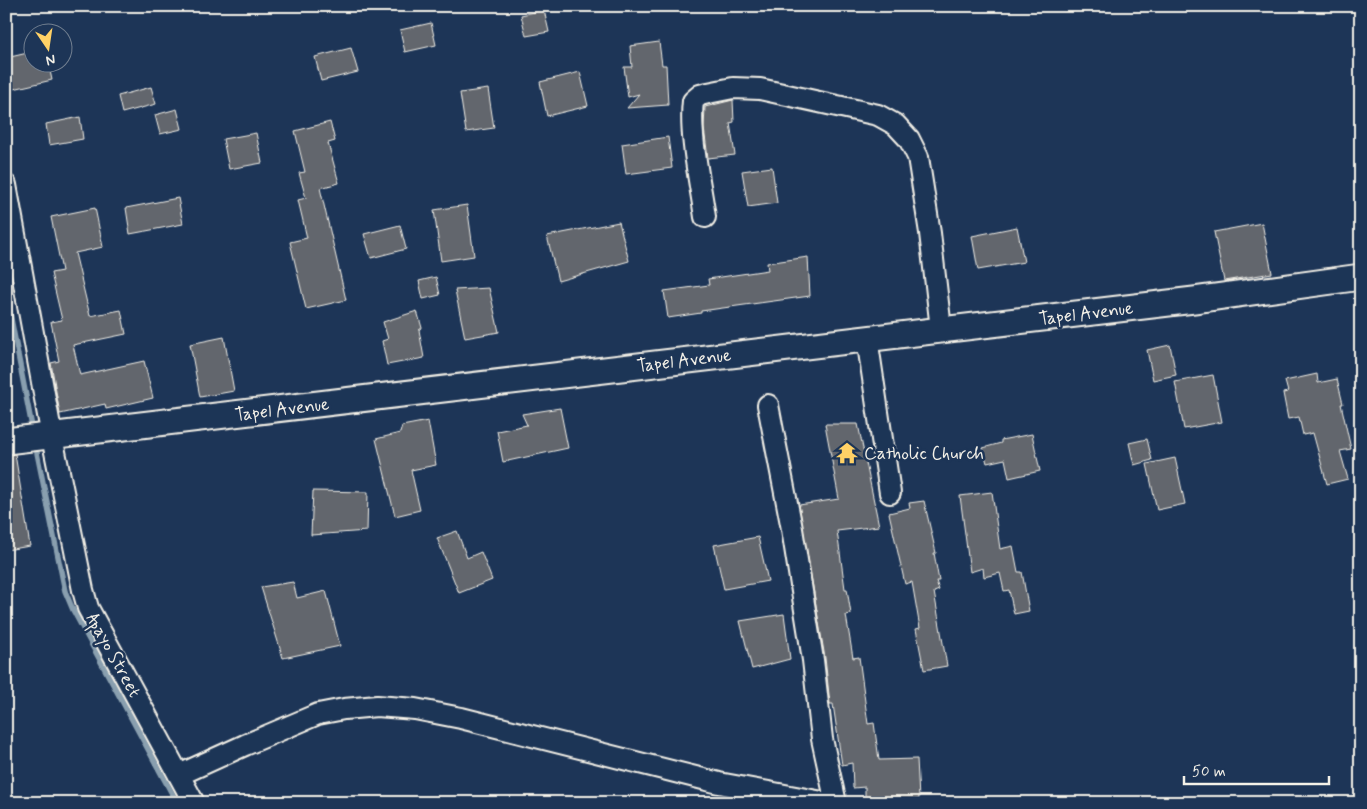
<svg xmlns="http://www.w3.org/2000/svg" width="1367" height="809" viewBox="0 0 1367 809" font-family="Mynerve,sans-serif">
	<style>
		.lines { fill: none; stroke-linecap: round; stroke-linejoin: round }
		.stream { stroke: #899faf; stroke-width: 5.5 }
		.building { fill: #62666d; stroke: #f4f1e8 }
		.minor-casing { stroke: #f4f1e8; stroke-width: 24 }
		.tertiary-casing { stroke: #f4f1e8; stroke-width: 29 }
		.minor { stroke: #1d3557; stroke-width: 20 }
		.tertiary { stroke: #1d3557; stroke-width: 25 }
		.labels { text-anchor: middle; stroke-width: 5; stroke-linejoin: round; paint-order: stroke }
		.street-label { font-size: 18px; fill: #f4f1e8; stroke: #1d3557 }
		.poi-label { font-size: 18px; fill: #f4f1e8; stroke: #1d3557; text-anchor: start }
	</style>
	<rect width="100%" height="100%" fill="#1d3557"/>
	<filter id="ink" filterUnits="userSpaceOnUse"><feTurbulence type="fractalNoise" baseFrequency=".02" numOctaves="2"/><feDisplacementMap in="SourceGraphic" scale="10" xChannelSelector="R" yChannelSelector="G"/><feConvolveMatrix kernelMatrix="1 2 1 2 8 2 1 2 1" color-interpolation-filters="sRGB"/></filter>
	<g filter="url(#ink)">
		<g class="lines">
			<g class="stream">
				<polyline points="6,293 33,432"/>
				<polyline points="35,443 65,591 73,610 177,803"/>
			</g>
		</g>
		<g class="building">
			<polygon points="544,10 549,32 526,36 521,15"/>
			<polygon points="431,23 436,45 405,52 400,30"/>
			<polygon points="659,42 662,65 666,65 668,105 627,108 639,94 628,97 624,67 632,67 630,46"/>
			<polygon points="351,48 358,72 321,81 315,57"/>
			<polygon points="32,52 32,62 48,62 52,80 9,90 6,76 6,58"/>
			<polygon points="580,72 588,106 547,116 540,82"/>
			<polygon points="151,87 156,104 122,113 118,96"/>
			<polygon points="488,89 494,128 466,132 460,93"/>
			<polygon points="733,100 734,122 730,123 735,155 708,158 704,128 705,107"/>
			<polygon points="177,109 182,129 160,134 155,115"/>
			<polygon points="80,117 83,139 49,145 46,124"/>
			<polygon points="330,122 335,141 328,143 339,183 320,188 346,300 306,309 290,242 307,238 298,200 306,198 299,173 305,172 295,131"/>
			<polygon points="256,133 262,163 229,169 223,139"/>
			<polygon points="668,137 672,168 626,174 622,144"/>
			<polygon points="772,167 777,203 748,207 742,171"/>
			<polygon points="178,198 183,224 130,234 126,208"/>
			<polygon points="467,205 474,256 441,261 434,210"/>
			<polygon points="95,208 103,247 75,253 90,316 121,310 126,334 73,345 80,375 144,361 153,398 106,409 105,404 60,414 51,363 59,361 51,322 62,320 51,273 62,271 51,217"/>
			<polygon points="619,222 629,261 558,281 547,236"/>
			<polygon points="1262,223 1272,273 1224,281 1214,232"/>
			<polygon points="400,225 406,249 371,258 364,234"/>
			<polygon points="1017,227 1024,262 978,270 972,236"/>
			<polygon points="808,257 810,296 701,311 701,313 668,318 664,291 709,285 708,279 768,270 767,263"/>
			<polygon points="436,277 440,295 423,299 419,281"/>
			<polygon points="489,288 499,332 465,338 455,290"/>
			<polygon points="417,311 422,328 419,330 424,358 387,365 382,341 388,339 383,322"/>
			<polygon points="224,337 234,391 200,397 190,344"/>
			<polygon points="1170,345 1176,375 1153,380 1147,350"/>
			<polygon points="1317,374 1318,383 1337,379 1343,404 1341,404 1351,449 1340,451 1348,479 1327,484 1313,433 1303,435 1299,417 1288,419 1283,393 1288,392 1285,381"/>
			<polygon points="1213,375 1222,422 1184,429 1175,382"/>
			<polygon points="560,408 568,448 503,462 497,431 527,425 522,414"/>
			<polygon points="428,421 436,465 411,470 420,510 395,516 376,439 400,433 402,426"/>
			<polygon points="825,424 858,424 879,526 837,531 845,589 847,589 851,614 846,615 853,658 859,657 868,724 874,723 879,760 917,759 919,799 865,802 865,787 853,788 852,763 842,765 833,704 830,704 825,658 799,505 839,499"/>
			<polygon points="1032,434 1040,471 1009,478 1005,459 987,463 983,448 1001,443 1001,440"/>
			<polygon points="1147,439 1152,460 1134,465 1129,443"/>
			<polygon points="15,454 30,546 6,550 6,455"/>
			<polygon points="1175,458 1185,504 1157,510 1147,464"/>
			<polygon points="313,491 368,492 367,531 311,535"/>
			<polygon points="992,492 1000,549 1013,546 1018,572 1022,572 1029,611 1014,614 1009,590 1004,591 1000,573 984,577 983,568 970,572 960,496"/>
			<polygon points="924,501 936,553 934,553 939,581 936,581 939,590 934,592 947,666 924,670 916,629 920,628 912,582 905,584 889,513 910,508 909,503"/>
			<polygon points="457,531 467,558 481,552 492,580 459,593 437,538"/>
			<polygon points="758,537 768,581 724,589 714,545"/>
			<polygon points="293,582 297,598 326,591 340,646 283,658 261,587"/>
			<polygon points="784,614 790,659 752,669 740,621"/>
		</g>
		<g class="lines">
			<g class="minor-casing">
				<g id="minor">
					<polyline points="6,185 52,437 83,590 88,608 194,803"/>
					<path d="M705,217C700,182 689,135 693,101L700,95L708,93L733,88L760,89L878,115L896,125L909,139L918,157L930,233L941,329"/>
					<polyline points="867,338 890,493"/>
					<polyline points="768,405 792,529 813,660 822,739 836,803"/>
					<polyline points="179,775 245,745 318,714 344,709 377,706 415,709 461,718 719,783 828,803"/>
				</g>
			</g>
			<g class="tertiary-casing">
				<polyline id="tertiary" points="6,441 1194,300 1361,277"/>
			</g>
			<use href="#minor" class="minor"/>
			<use href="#tertiary" class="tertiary"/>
		</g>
	</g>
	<defs>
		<g id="temple-bare" transform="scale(1.725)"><path d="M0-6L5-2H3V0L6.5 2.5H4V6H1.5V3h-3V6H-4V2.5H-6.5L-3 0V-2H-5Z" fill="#ffd166" stroke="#1d3557" stroke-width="2.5" paint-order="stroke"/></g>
	</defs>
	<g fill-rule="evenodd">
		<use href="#temple-bare" x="847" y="453"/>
	</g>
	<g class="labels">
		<g class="street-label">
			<text transform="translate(1086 313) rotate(-7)" y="6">Tapel Avenue</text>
			<text transform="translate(684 360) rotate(-7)" y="6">Tapel Avenue</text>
			<text transform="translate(282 409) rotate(-7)" y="6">Tapel Avenue</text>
			<text transform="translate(114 655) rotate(61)" y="6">Apayo Street</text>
		</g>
		<g class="poi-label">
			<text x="864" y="459">Catholic Church</text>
		</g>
	</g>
	<rect width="1367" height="809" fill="none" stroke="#1d3557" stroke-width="25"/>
	<rect x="12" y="12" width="1342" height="784" fill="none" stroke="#f4f1e8" stroke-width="2" filter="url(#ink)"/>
	<g transform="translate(48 48) rotate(167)"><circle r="24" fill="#1d3557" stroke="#738091"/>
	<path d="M0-4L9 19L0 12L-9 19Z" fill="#ffd166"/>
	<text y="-8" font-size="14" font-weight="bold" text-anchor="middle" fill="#f4f1e8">N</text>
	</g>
	<path d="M1184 776v8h145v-8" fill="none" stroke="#f4f1e8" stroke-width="2.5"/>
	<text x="1192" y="776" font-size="15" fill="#f4f1e8" stroke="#1d3557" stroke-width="4" paint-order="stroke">50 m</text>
</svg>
